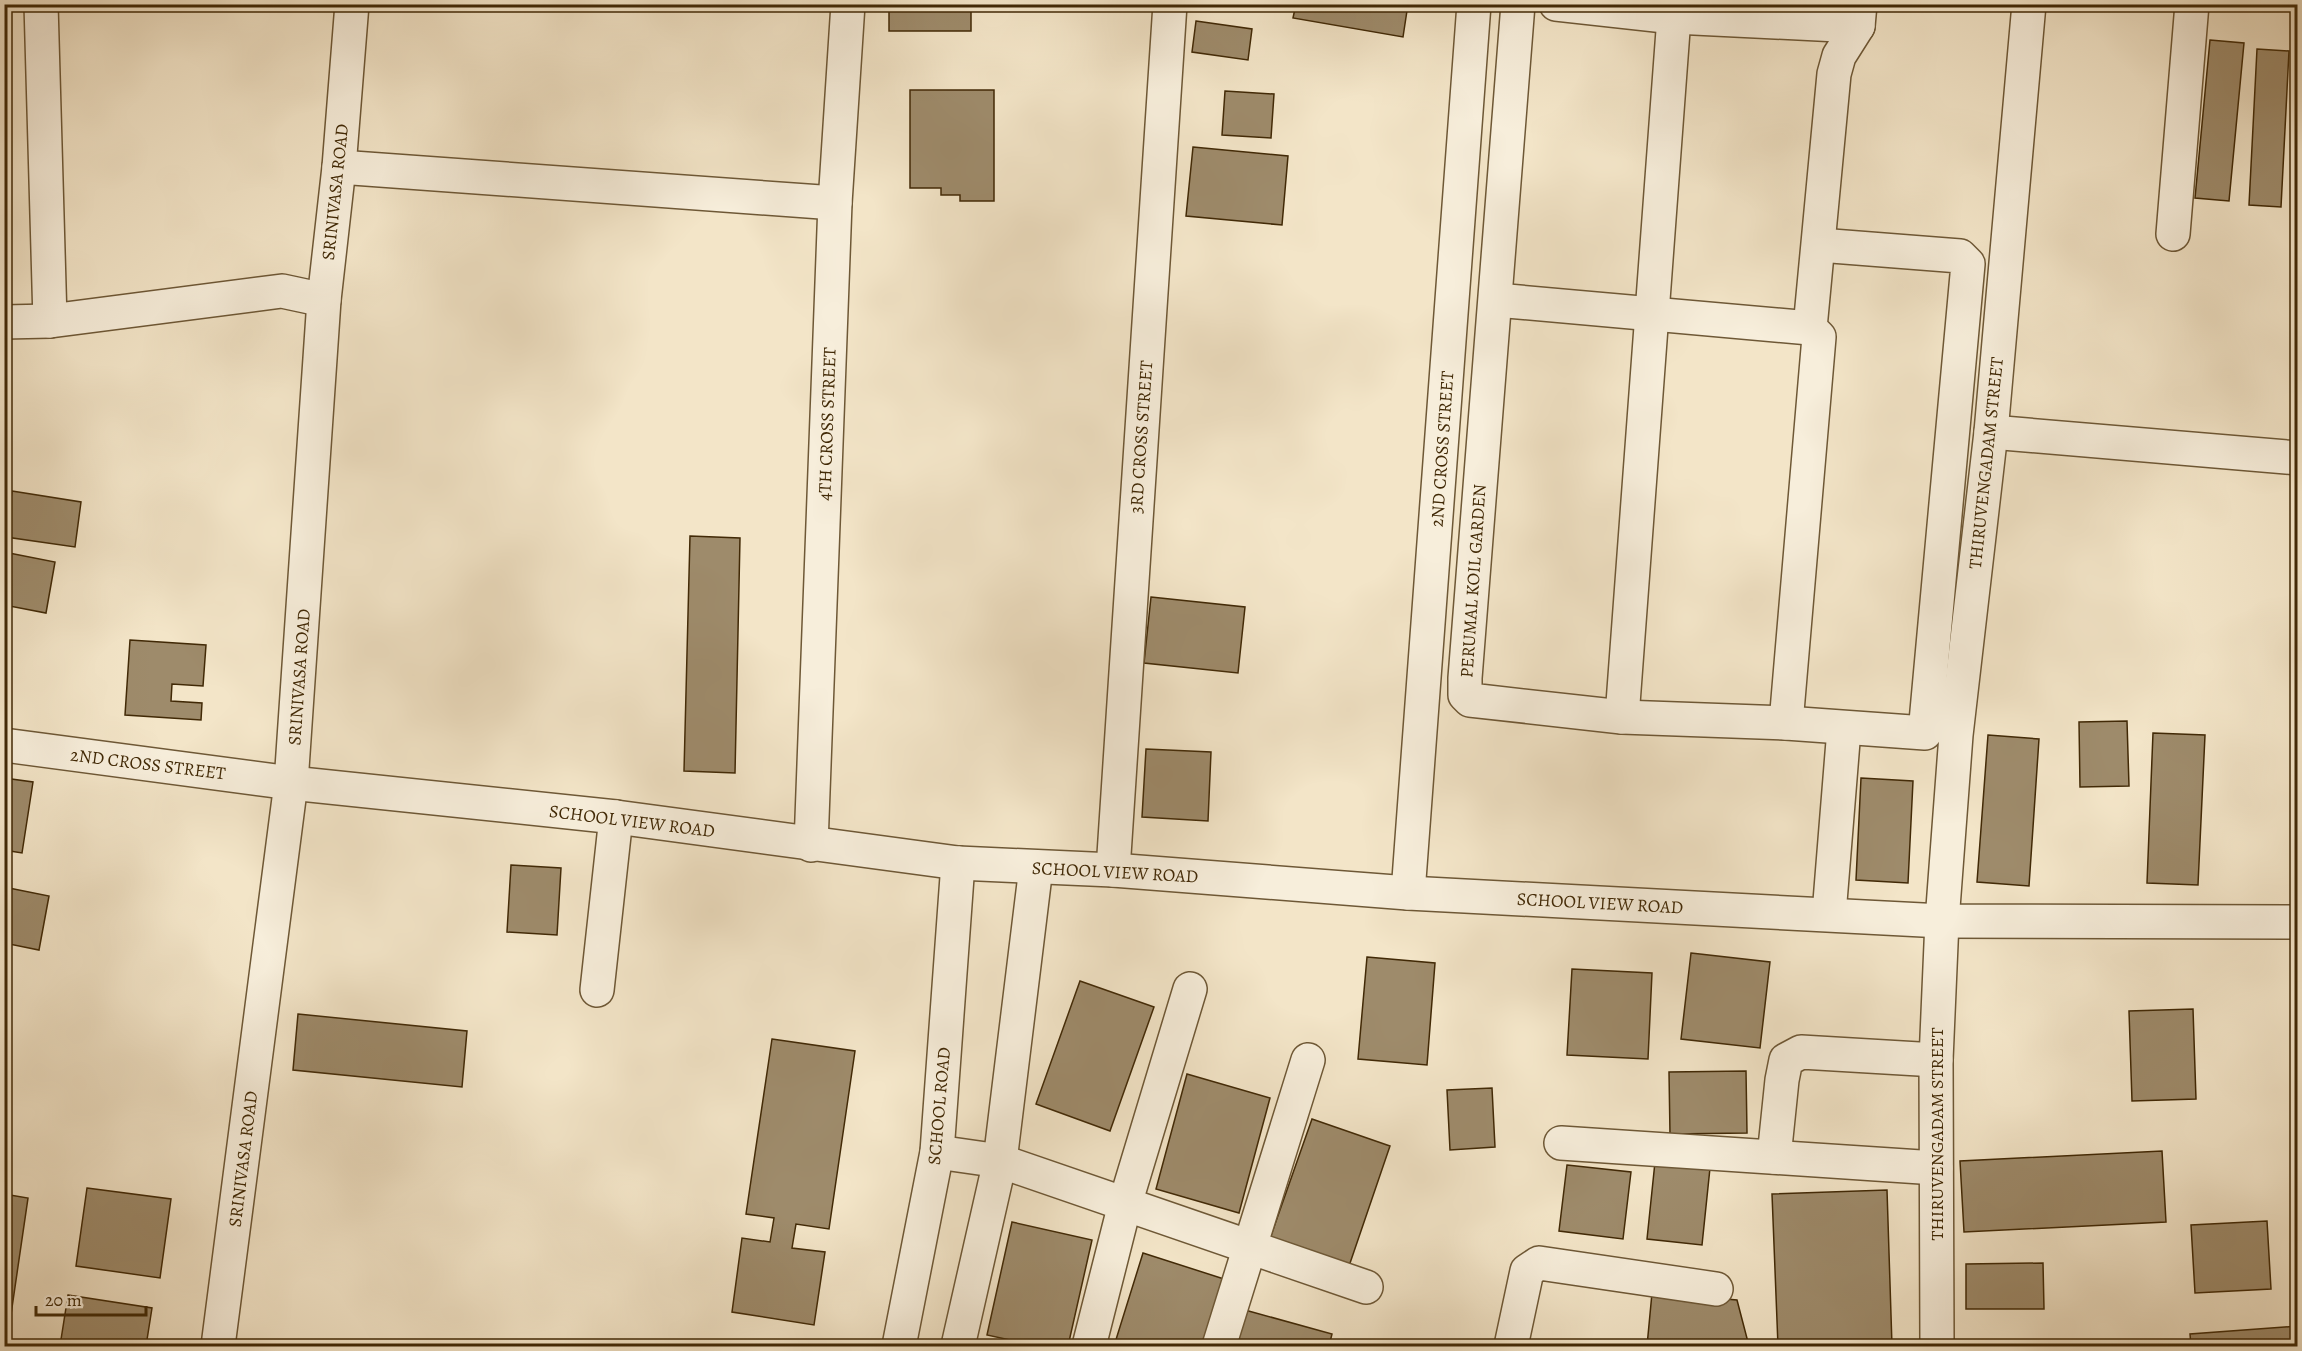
<svg xmlns="http://www.w3.org/2000/svg" width="2302" height="1351" viewBox="0 0 2302 1351" font-family="Alegreya,serif">
	<style>
		.building { fill: #9e8b6b; stroke: #412906; stroke-width: 1.5 }
		.lines { fill: none; stroke-linecap: round; stroke-linejoin: round }
		.minor-casing { stroke: #6e5836; stroke-width: 36 }
		.minor { stroke: #f7eedb; stroke-width: 33 }
		.labels { text-anchor: middle; stroke-width: 6; stroke-linejoin: round; paint-order: stroke }
		.street-label { font-size: 18px; fill: #412906; stroke: #f7eedb }
	</style>
	<rect width="100%" height="100%" fill="#f3e5c8"/>
	<filter id="stains"><feTurbulence type="fractalNoise" baseFrequency=".00333" numOctaves="4"/><feColorMatrix values="0 0 0 0 .2 0 0 0 0 .09 0 0 0 0 .02 0 0 0 .5 -.17"/></filter>
	<radialGradient id="worn" r=".72"><stop offset=".6" stop-color="#630" stop-opacity="0"/><stop offset="1" stop-color="#630" stop-opacity=".3"/></radialGradient>
	<g class="building">
		<rect x="889" y="4" width="82" height="27"/>
		<polygon points="1296,4 1408,4 1403,37 1293,18"/>
		<polygon points="2252,4 2298,4 2298,9"/>
		<polygon points="1196,21 1252,29 1248,60 1192,52"/>
		<polygon points="2210,40 2244,43 2229,201 2195,198"/>
		<polygon points="2257,49 2289,51 2281,207 2249,205"/>
		<polygon points="910,90 994,90 994,201 960,201 960,195 941,195 941,188 910,188"/>
		<polygon points="1225,91 1274,94 1271,138 1222,135"/>
		<polygon points="1193,147 1288,156 1282,225 1186,216"/>
		<polygon points="12,491 81,502 75,547 6,537"/>
		<polygon points="690,536 740,538 735,773 684,771"/>
		<polygon points="4,552 55,562 46,613 4,605"/>
		<polygon points="1151,597 1245,607 1238,673 1144,663"/>
		<polygon points="130,640 206,645 203,686 172,684 171,701 202,703 201,720 125,715"/>
		<polygon points="2127,721 2129,786 2080,787 2079,722"/>
		<polygon points="2153,733 2205,735 2198,885 2147,883"/>
		<polygon points="1988,735 2039,739 2029,886 1977,882"/>
		<polygon points="1146,749 1211,752 1208,821 1142,817"/>
		<polygon points="4,778 33,782 22,853 4,850"/>
		<polygon points="1861,778 1913,781 1908,883 1856,880"/>
		<polygon points="511,865 561,868 557,935 507,932"/>
		<polygon points="4,887 49,896 39,950 4,943"/>
		<polygon points="1691,953 1770,962 1760,1048 1681,1039"/>
		<polygon points="1367,957 1435,963 1427,1065 1358,1059"/>
		<polygon points="1572,969 1652,973 1648,1059 1567,1055"/>
		<polygon points="1080,981 1154,1007 1110,1131 1036,1104"/>
		<polygon points="2193,1009 2196,1099 2132,1101 2129,1011"/>
		<polygon points="298,1014 467,1031 462,1087 293,1070"/>
		<polygon points="772,1039 855,1051 829,1229 796,1224 792,1248 825,1252 814,1325 732,1312 742,1238 770,1242 774,1218 746,1214"/>
		<polygon points="1746,1071 1747,1133 1670,1134 1669,1072"/>
		<polygon points="1187,1074 1270,1098 1239,1213 1156,1189"/>
		<polygon points="1492,1088 1495,1147 1450,1150 1447,1090"/>
		<polygon points="1312,1119 1390,1146 1348,1269 1269,1241"/>
		<polygon points="2162,1151 2166,1222 1964,1232 1960,1161"/>
		<polygon points="1655,1162 1710,1168 1702,1245 1647,1239"/>
		<polygon points="1567,1165 1631,1172 1623,1239 1559,1231"/>
		<polygon points="87,1188 171,1199 160,1278 76,1266"/>
		<polygon points="1887,1190 1892,1346 1778,1346 1772,1194"/>
		<polygon points="4,1194 28,1198 8,1335 4,1335"/>
		<polygon points="2267,1221 2271,1289 2195,1293 2191,1225"/>
		<polygon points="1012,1222 1092,1240 1068,1346 1037,1346 987,1335"/>
		<polygon points="1143,1253 1224,1279 1203,1346 1114,1346"/>
		<polygon points="2043,1263 2044,1309 1966,1309 1966,1264"/>
		<polygon points="1652,1293 1737,1300 1749,1346 1647,1346"/>
		<polygon points="68,1295 152,1308 146,1346 60,1346"/>
		<polygon points="1245,1310 1332,1334 1329,1346 1235,1346"/>
		<polygon points="2298,1326 2298,1346 2191,1346 2190,1334"/>
	</g>
	<g class="lines">
		<g class="minor-casing">
			<g id="minor">
				<polyline points="41,4 50,321"/>
				<polyline points="1518,4 1465,678 1465,695 1470,700 1622,717 1786,723 1925,733 1968,264 1960,256 1819,245"/>
				<polyline points="1556,4 1674,17 1858,26"/>
				<polyline points="339,167 835,203"/>
				<polyline points="2173,234 2192,4"/>
				<polyline points="1496,300 1810,328"/>
				<polyline points="4,322 50,321 282,291 324,300"/>
				<polyline points="1991,432 2298,458"/>
				<polyline points="1622,717 1674,17"/>
				<polyline points="1786,723 1819,337 1810,328 1834,74 1839,56 1858,26 1860,4"/>
				<polyline points="4,745 291,783 616,817 958,863 1113,870 1408,893 1942,921 2298,922"/>
				<polyline points="811,845 835,203 848,4"/>
				<polyline points="1113,870 1170,4"/>
				<polyline points="1408,893 1474,4"/>
				<polyline points="1829,914 1844,729"/>
				<polyline points="597,990 616,817"/>
				<polyline points="1561,1143 1936,1168"/>
				<polyline points="937,1152 1000,1161 1366,1287"/>
				<polyline points="1774,1157 1782,1080 1786,1060 1801,1052 1936,1060"/>
				<polyline points="218,1346 291,783 324,300 339,167 352,4"/>
				<polyline points="899,1346 937,1152 958,863"/>
				<polyline points="958,1346 1000,1161 1036,867"/>
				<polyline points="1089,1346 1125,1204 1190,989"/>
				<polyline points="1219,1346 1308,1060"/>
				<polyline points="1511,1346 1527,1271 1539,1263 1716,1289"/>
				<polyline points="1937,1346 1936,1060 1942,921 1956,735 1991,432 2029,4"/>
			</g>
		</g>
		<use href="#minor" class="minor"/>
	</g>
	<g class="labels">
		<g class="street-label">
			<text transform="translate(335 192) rotate(-84)" y="6">SRINIVASA ROAD</text>
			<text transform="translate(827 424) rotate(-88)" y="6">4TH CROSS STREET</text>
			<text transform="translate(1141 437) rotate(-86)" y="6">3RD CROSS STREET</text>
			<text transform="translate(1442 449) rotate(-86)" y="6">2ND CROSS STREET</text>
			<text transform="translate(1986 463) rotate(-84)" y="6">THIRUVENGADAM STREET</text>
			<text transform="translate(1473 581) rotate(-86)" y="6">PERUMAL KOIL GARDEN</text>
			<text transform="translate(299 677) rotate(-86)" y="6">SRINIVASA ROAD</text>
			<text transform="translate(148 764) rotate(7)" y="6">2ND CROSS STREET</text>
			<text transform="translate(632 821) rotate(7)" y="6">SCHOOL VIEW ROAD</text>
			<text transform="translate(1115 872) rotate(3)" y="6">SCHOOL VIEW ROAD</text>
			<text transform="translate(1600 903) rotate(3)" y="6">SCHOOL VIEW ROAD</text>
			<text transform="translate(939 1106) rotate(-85)" y="6">SCHOOL ROAD</text>
			<text transform="translate(1937 1134) rotate(-90)" y="6">THIRUVENGADAM STREET</text>
			<text transform="translate(243 1159) rotate(-83)" y="6">SRINIVASA ROAD</text>
		</g>
	</g>
	<rect width="2302" height="1351" fill="none" stroke="#f3e5c8" stroke-width="24"/>
	<rect x="6" y="6" width="2290" height="1339" fill="none" stroke="#412906" stroke-width="3"/>
	<rect x="12" y="12" width="2278" height="1327" fill="none" stroke="#412906" stroke-width="1.5"/>
	<path d="M36 1306v9h110v-9" fill="none" stroke="#412906" stroke-width="3"/>
	<text x="45" y="1306" font-size="18" fill="#412906" stroke="#f7eedb" stroke-width="4.5" paint-order="stroke">20 m</text>
	<rect width="100%" height="100%" filter="url(#stains)"/>
	<rect width="100%" height="100%" fill="url(#worn)"/>
</svg>
